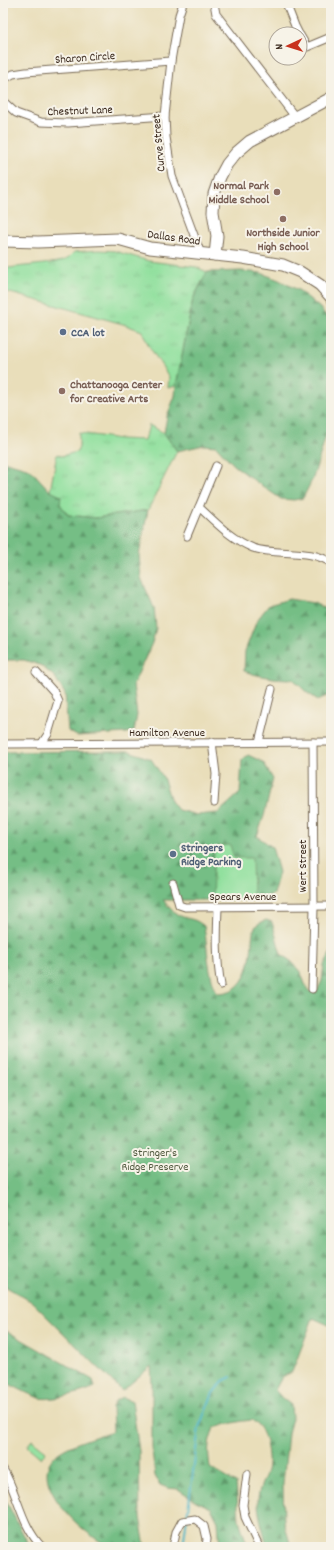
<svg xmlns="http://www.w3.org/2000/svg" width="334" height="1550" viewBox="0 0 334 1550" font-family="Dekko,sans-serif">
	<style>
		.grass { fill: url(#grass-tufts); stroke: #66855e }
		.forest { fill: url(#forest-firs); stroke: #587452 }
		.green { fill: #91e09e; stroke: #66855e }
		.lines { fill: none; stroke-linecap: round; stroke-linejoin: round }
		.stream { stroke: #4cb7c9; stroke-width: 2 }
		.street-casing { stroke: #786955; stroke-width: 9 }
		.secondary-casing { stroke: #786955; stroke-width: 13 }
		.street { stroke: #fff; stroke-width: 7 }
		.secondary { stroke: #fff; stroke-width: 11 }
		.education-dot { fill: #8d6e63; stroke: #f7f3e8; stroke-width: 1.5 }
		.service-dot { fill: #5c6f8a; stroke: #f7f3e8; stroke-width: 1.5 }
		.labels { text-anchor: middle; stroke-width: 4; stroke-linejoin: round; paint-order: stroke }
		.street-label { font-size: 12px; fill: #3b2a1e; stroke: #f7f3e8 }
		.education-label { font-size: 12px; font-weight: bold; fill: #785e54; stroke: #f7f3e8; text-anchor: end }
		.service-label { font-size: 12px; font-weight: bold; fill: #4e5e75; stroke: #f7f3e8; text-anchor: start }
		.park-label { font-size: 12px; fill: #50583e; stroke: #f7f3e8 }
	</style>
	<defs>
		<pattern id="grass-tufts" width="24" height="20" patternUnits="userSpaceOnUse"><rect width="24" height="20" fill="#91e09e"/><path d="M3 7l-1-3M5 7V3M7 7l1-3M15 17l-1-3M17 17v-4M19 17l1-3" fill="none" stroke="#7ec088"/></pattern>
		<pattern id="forest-firs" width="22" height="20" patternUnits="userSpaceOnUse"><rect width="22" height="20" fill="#74be85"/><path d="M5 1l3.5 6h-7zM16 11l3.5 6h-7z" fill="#609b6c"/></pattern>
	</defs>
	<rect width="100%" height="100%" fill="#f7f3e8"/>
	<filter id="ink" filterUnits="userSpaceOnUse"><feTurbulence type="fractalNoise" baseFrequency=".025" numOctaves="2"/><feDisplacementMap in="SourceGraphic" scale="8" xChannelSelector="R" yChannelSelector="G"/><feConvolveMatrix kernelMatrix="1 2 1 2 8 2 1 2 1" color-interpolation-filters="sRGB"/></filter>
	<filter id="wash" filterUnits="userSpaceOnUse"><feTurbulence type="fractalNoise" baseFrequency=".012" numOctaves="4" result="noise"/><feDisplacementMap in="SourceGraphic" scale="16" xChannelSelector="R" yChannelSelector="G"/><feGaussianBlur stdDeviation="0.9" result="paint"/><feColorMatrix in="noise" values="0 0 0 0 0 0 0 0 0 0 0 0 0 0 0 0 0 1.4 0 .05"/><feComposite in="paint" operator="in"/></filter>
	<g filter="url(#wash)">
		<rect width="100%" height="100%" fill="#e9deba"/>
		<g class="grass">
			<path d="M98,250L115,251L149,261L196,267L207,272L193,299L176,386L168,388L169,377L149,346L142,331L123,324L3,291V269C16,266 59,264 67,259C69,257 72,254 74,252Z"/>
			<polygon points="149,425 164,433 177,451 148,510 96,518 68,515 50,491 57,454 61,456 77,452 79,447 79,433 120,439 145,440"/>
		</g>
		<g class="forest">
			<polygon points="241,271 261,273 279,280 300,291 320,308 331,322 331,419 313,478 303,498 294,500 281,499 255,481 234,465 216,446 204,445 177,451 164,433 167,416 175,396 176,386 193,299 207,272"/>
			<polygon points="3,461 30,469 50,491 61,496 60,504 68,515 96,518 148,510 139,555 141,578 154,608 156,628 152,643 133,685 137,715 134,731 127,733 77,736 68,731 65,694 55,677 40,665 24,660 3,660"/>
			<path d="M289,599L314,603L331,612V694L318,700L306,692L293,679C275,679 261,677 244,671L245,651L257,620L269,605Z"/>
			<path d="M129,751L151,759L163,777L171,801L178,810L197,815L218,813L240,793L242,760L248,755L263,762L273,779L264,816L257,836L272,847L279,872L273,894L263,897L254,896L253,900H163C169,907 174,914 183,917C193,920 195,919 204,926C208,949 207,971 217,993C245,993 249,969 252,945C252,939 252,929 258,924C260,923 264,921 266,920L272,922L281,954L292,962L301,973L305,984L309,991L316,993L322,981L324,965L331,952V1326L313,1318L292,1372L282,1377L275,1390L282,1398L291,1405L292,1418L288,1433L283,1484L284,1522L291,1547H267C264,1530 257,1515 258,1498C259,1486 267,1476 268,1465C269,1455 266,1435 259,1426C257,1424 254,1422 252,1420C239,1421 227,1424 214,1428C207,1444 208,1451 210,1468L236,1483L239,1520L248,1547H220L218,1522L211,1508L196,1501L178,1489L168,1488L160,1485L155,1476L152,1450V1384L151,1366L122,1391L32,1302L3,1285V752Z"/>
			<path d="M3,1329L93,1380L95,1387C85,1392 51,1401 40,1398C29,1395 14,1386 3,1381Z"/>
			<path d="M123,1397L132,1401L139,1451L140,1517L145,1547C136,1547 119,1549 111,1547C87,1538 30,1487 52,1459C63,1445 96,1437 113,1431L112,1407L116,1400Z"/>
			<polygon points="3,1495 30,1547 3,1547"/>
		</g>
		<g class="green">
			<polygon points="230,845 234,858 252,858 253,900 212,900 214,850 218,846"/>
			<polygon points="32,1440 46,1451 41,1458 27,1446"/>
		</g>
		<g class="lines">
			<polyline class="stream" points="183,1547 199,1427 213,1393 223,1381 231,1377"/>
		</g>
	</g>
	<g filter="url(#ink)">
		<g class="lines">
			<g class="street-casing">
				<g id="street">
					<polyline points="183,3 179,15 171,61 165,116 166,137 172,176 201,254"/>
					<polyline points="214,3 216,14 296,118"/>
					<polyline points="286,3 295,26 299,34"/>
					<polyline points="300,35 307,47 331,37"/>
					<polyline points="3,80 13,74 26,72 171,61"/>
					<polyline points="3,101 16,113 41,122 68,123 165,116"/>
					<path d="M199,507C215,522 231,539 253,548C276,556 312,548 331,563"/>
					<polyline points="187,536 216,466"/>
					<polyline points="36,672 54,692 58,701 48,734 42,743"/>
					<polyline points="212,742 216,774 214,803"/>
					<polyline points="259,742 272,689"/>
					<polyline points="3,744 331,742"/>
					<polyline points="173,883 179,905 185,907 331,906"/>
					<path d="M218,907C217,934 216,959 221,985"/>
					<polyline points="312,989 314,907 313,742"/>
					<path d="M3,1469C18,1494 21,1526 42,1547"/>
					<polyline points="247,1474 243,1505 245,1517 259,1547"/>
					<polyline points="173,1547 176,1532 182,1521 195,1519 204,1526 207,1539 206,1547"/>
				</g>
			</g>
			<g class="secondary-casing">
				<g id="secondary">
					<polyline points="3,241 38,242 118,239 150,248 243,258 283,265 300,272 320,285 331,297"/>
					<polyline points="215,255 217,236 213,212 214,194 220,177 227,164 236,153 250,141 331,98"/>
				</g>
			</g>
			<use href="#street" class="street"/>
			<use href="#secondary" class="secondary"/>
		</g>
	</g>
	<g class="education-dot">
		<circle cx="277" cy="192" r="4"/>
		<circle cx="283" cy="219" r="4"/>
		<circle cx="62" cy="391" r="4"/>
	</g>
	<g class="service-dot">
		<circle cx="63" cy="332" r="4"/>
		<circle cx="173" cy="854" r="4"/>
	</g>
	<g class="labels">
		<g class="street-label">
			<text transform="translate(85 57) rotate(-4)" y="4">Sharon Circle</text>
			<text transform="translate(80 110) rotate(-2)" y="4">Chestnut Lane</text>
			<text transform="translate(158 143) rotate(-95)" y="4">Curve Street</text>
			<text transform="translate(174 237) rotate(8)" y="4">Dallas Road</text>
			<text x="167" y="736">Hamilton Avenue</text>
			<text transform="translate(302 866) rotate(-90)" y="4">Wert Street</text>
			<text x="243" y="900">Spears Avenue</text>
		</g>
		<g class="education-label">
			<text x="269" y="189">Normal Park<tspan x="269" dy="14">Middle School</tspan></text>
			<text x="283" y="236" text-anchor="middle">Northside Junior<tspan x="283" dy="14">High School</tspan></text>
			<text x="70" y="388" text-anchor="start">Chattanooga Center<tspan x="70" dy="14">for Creative Arts</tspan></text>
		</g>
		<g class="service-label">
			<text x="71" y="336">CCA lot</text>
			<text x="181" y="851">Stringers<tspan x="181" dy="14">Ridge Parking</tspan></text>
		</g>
		<g class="park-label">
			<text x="155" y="1156">Stringer's<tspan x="155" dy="14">Ridge Preserve</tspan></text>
		</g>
	</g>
	<rect width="334" height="1550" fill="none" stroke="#f7f3e8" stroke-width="16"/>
	<g transform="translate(288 46) rotate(266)"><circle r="19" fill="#f7f3e8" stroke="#aca397"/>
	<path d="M0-3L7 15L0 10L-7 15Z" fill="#c8321e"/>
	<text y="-6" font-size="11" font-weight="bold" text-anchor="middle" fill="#3b2a1e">N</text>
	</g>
</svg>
